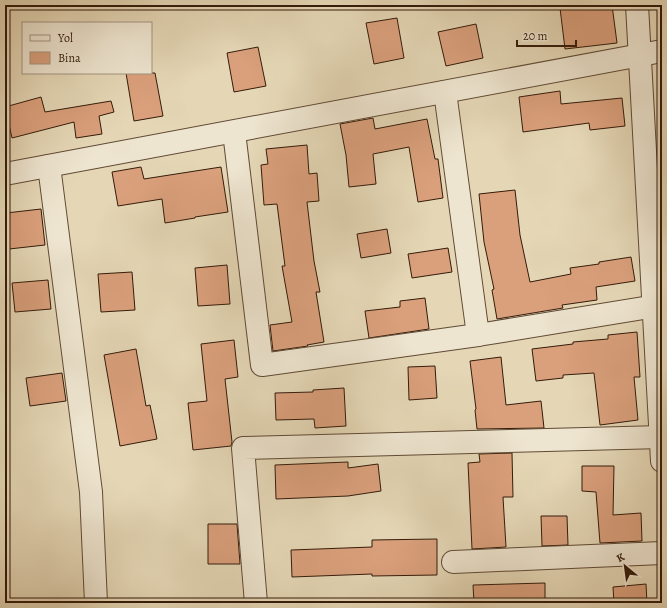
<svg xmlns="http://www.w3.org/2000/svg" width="667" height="608" viewBox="0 0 667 608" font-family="Alegreya,serif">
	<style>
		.building { fill: #daa07c; stroke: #331b0a }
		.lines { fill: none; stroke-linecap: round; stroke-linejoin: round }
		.minor-casing { stroke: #604a35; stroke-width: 24 }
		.minor { stroke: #eee5d0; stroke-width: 22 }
	</style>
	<rect width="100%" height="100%" fill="#e5d7b6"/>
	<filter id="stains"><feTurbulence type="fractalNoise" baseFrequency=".005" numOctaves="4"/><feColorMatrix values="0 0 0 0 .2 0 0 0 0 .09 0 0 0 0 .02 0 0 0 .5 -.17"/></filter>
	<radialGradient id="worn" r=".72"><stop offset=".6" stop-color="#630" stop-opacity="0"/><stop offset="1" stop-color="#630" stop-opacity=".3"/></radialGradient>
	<g class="building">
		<polygon points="583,5 612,5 617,43 565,49 560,8"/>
		<polygon points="397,18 404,58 374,64 366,23"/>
		<polygon points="476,24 483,58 446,66 438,32"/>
		<polygon points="258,47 266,86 234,92 227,53"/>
		<polygon points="126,73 155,73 163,116 134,121"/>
		<polygon points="560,91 561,104 622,98 625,126 590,130 589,123 523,132 519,97"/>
		<polygon points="41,97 45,112 111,101 114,112 99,116 102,134 76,138 74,122 12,138 5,107"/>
		<polygon points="373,118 375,129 427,119 435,159 438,159 443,198 418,202 409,147 373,154 376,184 349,187 346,155 340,124"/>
		<polygon points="307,145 309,174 317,173 319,201 307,202 314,261 320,292 316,292 324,342 307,345 308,346 273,351 270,325 292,322 282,266 285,266 277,204 264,205 261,165 268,164 266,149"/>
		<polygon points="141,167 144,179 221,167 228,212 195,217 195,218 165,223 162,199 118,206 112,172"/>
		<polygon points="515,190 520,235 530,282 571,274 570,268 599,264 599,262 631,257 635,281 596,287 597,300 562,305 563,308 497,319 492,290 494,289 484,242 479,194"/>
		<polygon points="41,209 45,245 9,249 6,213"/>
		<polygon points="387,229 391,253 361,258 357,234"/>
		<polygon points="448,248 452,272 412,278 408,254"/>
		<polygon points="227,265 230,304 198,306 195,268"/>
		<polygon points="132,272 135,310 101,312 98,274"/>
		<polygon points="48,280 51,309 15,312 12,283"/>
		<polygon points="425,298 429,329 369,338 365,311 400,307 400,301"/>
		<polygon points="637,332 640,377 634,377 638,420 600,425 594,373 563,375 563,378 536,381 532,349 573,344 573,342 608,339 608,335"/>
		<polygon points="234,340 238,377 225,379 232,442 231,446 193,450 188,403 207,401 201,344"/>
		<polygon points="136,349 146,406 150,405 157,439 120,446 104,355"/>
		<polygon points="501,357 506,405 541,401 544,428 477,429 475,410 476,409 470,361"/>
		<polygon points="435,366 437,398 409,400 408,367"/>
		<polygon points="62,373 66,401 30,406 26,378"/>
		<polygon points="344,388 346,426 315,428 314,419 276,420 275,393 313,392 313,390"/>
		<polygon points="512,453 513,497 503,497 506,547 472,549 468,463 480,462 479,454"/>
		<polygon points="348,462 348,468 378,464 381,491 348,496 276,499 275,465"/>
		<polygon points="582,466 614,466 613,515 641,513 642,541 600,543 596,492 582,491"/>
		<polygon points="541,516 567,516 568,545 542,546"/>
		<polygon points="208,524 237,524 240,564 208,564"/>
		<polygon points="437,539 437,575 372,576 372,574 292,577 291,550 372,547 372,540"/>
		<polygon points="545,583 545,603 474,603 473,585"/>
		<polygon points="646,584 647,603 614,603 613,587"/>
	</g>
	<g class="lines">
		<g class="minor-casing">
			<g id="minor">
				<polyline points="637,5 662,461"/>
				<polyline points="445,92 478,335"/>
				<polyline points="234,132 262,365 478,335 662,305"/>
				<polyline points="49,166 91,492 96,603"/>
				<polyline points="5,174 662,51"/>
				<polyline points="453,562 662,553"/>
				<polyline points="256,603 243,448 662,437"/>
			</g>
		</g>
		<use href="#minor" class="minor"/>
	</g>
	<rect width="667" height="608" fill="none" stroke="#e5d7b6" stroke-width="20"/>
	<rect x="6" y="6" width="655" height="596" fill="none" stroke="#331b0a" stroke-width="2"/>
	<rect x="10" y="10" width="647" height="588" fill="none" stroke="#331b0a"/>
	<rect x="22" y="22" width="130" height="52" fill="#eee5d0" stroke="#a39481"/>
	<rect x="30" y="35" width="20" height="6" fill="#eee5d0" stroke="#a39481"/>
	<text x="58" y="42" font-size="12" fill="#331b0a">Yol</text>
	<rect x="30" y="52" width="20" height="12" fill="#daa07c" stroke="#a39481"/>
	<text x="58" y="62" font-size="12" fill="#331b0a">Bina</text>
	<g transform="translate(625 566) rotate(331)" stroke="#eee5d0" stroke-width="3" paint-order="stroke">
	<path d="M0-3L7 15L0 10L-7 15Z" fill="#331b0a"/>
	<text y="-6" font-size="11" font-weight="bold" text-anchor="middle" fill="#331b0a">K</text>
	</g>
	<path d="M517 40v6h59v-6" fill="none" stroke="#331b0a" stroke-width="2"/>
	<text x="523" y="40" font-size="12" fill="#331b0a" stroke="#eee5d0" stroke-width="3" paint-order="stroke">20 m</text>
	<rect width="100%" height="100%" filter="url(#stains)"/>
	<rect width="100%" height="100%" fill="url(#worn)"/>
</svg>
